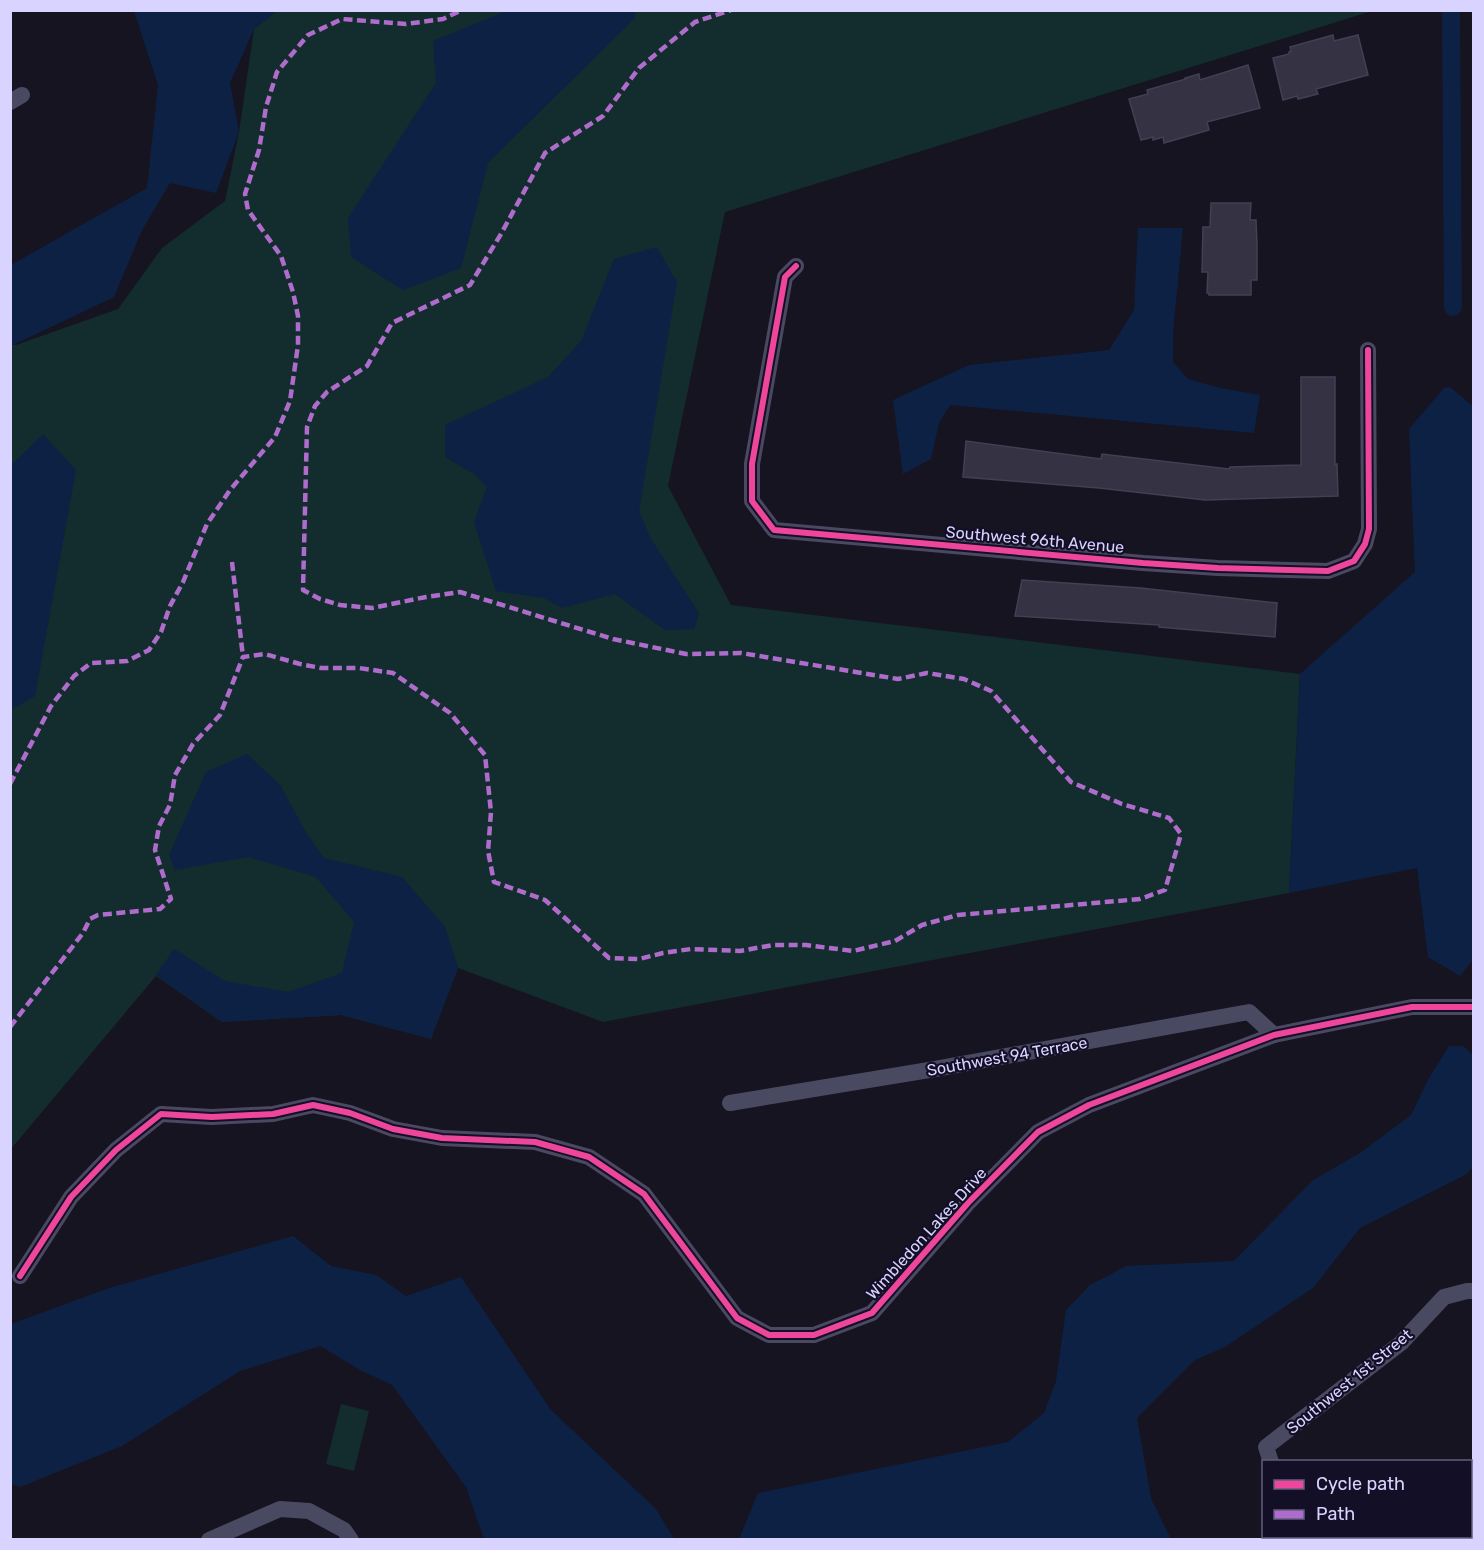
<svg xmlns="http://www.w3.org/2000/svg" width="1484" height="1550" viewBox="0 0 1484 1550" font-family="Rubik,sans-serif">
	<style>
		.green { fill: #132c2d }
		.water { fill: #0d2144 }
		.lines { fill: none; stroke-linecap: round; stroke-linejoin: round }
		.canal { stroke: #0d2144; stroke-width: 18 }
		.building { fill: #343243; stroke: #433f54; stroke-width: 1.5 }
		.minor { stroke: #4a4962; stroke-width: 16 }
		.quiet { stroke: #b06ccc; stroke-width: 4.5; stroke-dasharray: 9 4.5; stroke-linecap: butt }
		.cycleway-casing { stroke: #130f26; stroke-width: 10 }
		.cycleway { stroke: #ed469a; stroke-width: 6 }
		.labels { text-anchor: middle; stroke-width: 4.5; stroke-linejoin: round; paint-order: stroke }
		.street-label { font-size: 16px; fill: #d9d4ff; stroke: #130f26 }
	</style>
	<rect width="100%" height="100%" fill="#161421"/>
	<g class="green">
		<polygon points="277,10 1372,11 725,212 668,486 731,605 1300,674 1289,893 603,1022 458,968 431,1039 341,1015 222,1022 156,976 11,1149 11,344 16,345 118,309 162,248 225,201 239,132 254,29"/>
		<polygon points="341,1404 369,1411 354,1471 326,1464"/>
	</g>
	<g class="water">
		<polygon points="509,10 636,11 634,19 488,163 461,268 403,290 351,257 348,218 436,83 433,41"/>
		<polygon points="134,11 277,11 254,29 230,83 239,132 216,193 170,183 142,230 114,297 11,346 11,265 147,188 158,85"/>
		<polygon points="1138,228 1183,228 1173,333 1173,362 1188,379 1221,388 1260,395 1254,433 950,405 939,423 931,459 903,474 893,400 969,365 1109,350 1134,310"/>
		<polygon points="657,247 677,282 639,511 651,539 699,613 694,629 665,630 615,594 562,608 544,598 496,591 474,522 487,487 474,474 445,457 445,425 548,377 581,341 614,259"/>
		<polygon points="1450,387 1474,407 1474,958 1460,976 1428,957 1417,868 1289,893 1300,674 1415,572 1409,429 1444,388"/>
		<polygon points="43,434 76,470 35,696 11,710 11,473 12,464"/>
		<polygon points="247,754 280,785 307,834 324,858 402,877 445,927 458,968 431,1039 341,1015 222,1022 156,975 174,949 225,981 288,992 342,973 354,922 316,877 248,857 175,870 169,855 206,772"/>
		<polygon points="1449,1046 1463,1046 1473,1055 1473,1167 1467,1174 1360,1228 1313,1288 1225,1347 1195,1360 1137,1418 1151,1498 1171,1539 739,1539 758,1493 1008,1442 1044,1413 1056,1381 1066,1310 1090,1285 1126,1266 1234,1261 1313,1180 1360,1153 1411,1115 1429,1078"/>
		<polygon points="293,1236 331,1266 376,1275 406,1296 461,1277 551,1410 656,1509 674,1539 484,1539 466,1487 392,1385 362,1371 320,1346 240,1371 122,1446 20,1487 11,1484 11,1324 109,1288"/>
	</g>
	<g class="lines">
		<polyline class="canal" points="1451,10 1453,307"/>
	</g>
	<g class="building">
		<polygon points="1333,35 1334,41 1358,35 1368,75 1316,89 1318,94 1298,99 1297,96 1283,100 1273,58 1289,54 1289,52 1291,51 1290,47"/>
		<polygon points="1248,65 1260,108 1207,122 1209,130 1164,143 1163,137 1153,140 1153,137 1141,140 1129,99 1148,94 1147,90 1186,79 1185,78 1199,74 1200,80"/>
		<polygon points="1211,203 1251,203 1250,220 1256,220 1257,244 1257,280 1251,280 1251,295 1209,295 1209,293 1207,293 1208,272 1202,272 1203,227 1210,227"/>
		<polygon points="1301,377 1335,377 1335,465 1337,464 1338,496 1205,500 1099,488 963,477 966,441 1101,459 1102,454 1229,469 1230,467 1301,465"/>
		<polygon points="1022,580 1141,588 1277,603 1275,637 1159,627 1159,625 1015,616"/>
	</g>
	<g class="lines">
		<g class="minor">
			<polyline points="10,102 22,95"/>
			<polyline points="796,266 785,277 752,464 752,501 774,530 1143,563 1218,568 1328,571 1354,561 1365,544 1369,529 1368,350"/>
			<polyline points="730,1103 935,1069 1249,1012 1274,1035"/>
			<polyline points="20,1276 71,1197 116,1150 161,1114 212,1117 273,1114 313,1105 350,1113 393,1129 442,1138 535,1142 589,1157 644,1194 737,1318 769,1335 814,1335 872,1313 968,1203 1038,1132 1089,1105 1274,1035 1412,1007 1474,1007"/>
			<polyline points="1271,1462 1266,1447 1401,1343 1444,1297 1467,1291 1474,1291"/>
			<polyline points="1325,1536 1327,1540"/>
			<polyline points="209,1540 280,1509 309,1511 344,1530 351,1540"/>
		</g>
		<g class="quiet">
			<polyline points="232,562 243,657"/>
			<polyline points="10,784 51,706 74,676 91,663 127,661 149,650 161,632 170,606 183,582 207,524 230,490 275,437 290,401 298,345 298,316 293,292 281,256 248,210 245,194 259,150 266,107 277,72 308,35 342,19 406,24 443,19 462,10"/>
			<polyline points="10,1027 83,933 90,919 98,915 160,909 171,899 155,850 159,826 170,805 175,775 193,744 220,715 243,657 265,654 300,664 321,668 359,668 393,673 450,713 485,755 491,812 488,851 494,882 545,900 609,958 639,959 663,953 691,949 740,951 773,945 806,945 853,951 895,941 922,925 958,915 1140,899 1165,890 1181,834 1169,818 1122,804 1071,782 991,691 964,679 927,673 898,679 741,653 686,654 613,639 460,592 426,597 372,608 340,605 320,599 303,590 307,427 315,406 327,392 367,366 392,323 470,285 501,234 545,153 603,116 639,68 695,22 731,10"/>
		</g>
		<g class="cycleway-casing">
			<g id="cycleway">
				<polyline points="796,266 785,277 752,464 752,501 774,530 1143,563 1218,568 1328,571 1354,561 1365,544 1369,529 1368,350"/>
				<polyline points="20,1276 71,1197 116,1150 161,1114 212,1117 273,1114 313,1105 350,1113 393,1129 442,1138 535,1142 589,1157 644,1194 737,1318 769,1335 814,1335 872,1313 968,1203 1038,1132 1089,1105 1274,1035 1412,1007 1474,1007"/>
			</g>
		</g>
		<use href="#cycleway" class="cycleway"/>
	</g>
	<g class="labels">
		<g class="street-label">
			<text transform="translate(1035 539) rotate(5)" y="6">Southwest 96th Avenue</text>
			<text transform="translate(1007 1056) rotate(-10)" y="6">Southwest 94 Terrace</text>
			<text transform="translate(926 1233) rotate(-48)" y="6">Wimbledon Lakes Drive</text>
			<text transform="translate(1349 1381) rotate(-39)" y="6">Southwest 1st Street</text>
		</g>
	</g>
	<rect width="1484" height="1550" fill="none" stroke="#d9d4ff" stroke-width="24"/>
	<rect x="1262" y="1460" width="210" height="78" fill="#130f26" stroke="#625e7d" stroke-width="1.5"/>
	<rect x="1274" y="1480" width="30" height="9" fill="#ed469a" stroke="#625e7d" stroke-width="1.5"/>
	<text x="1316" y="1490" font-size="18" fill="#d9d4ff">Cycle path</text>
	<rect x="1274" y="1510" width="30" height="9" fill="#b06ccc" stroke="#625e7d" stroke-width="1.5"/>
	<text x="1316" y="1520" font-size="18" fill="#d9d4ff">Path</text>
</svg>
